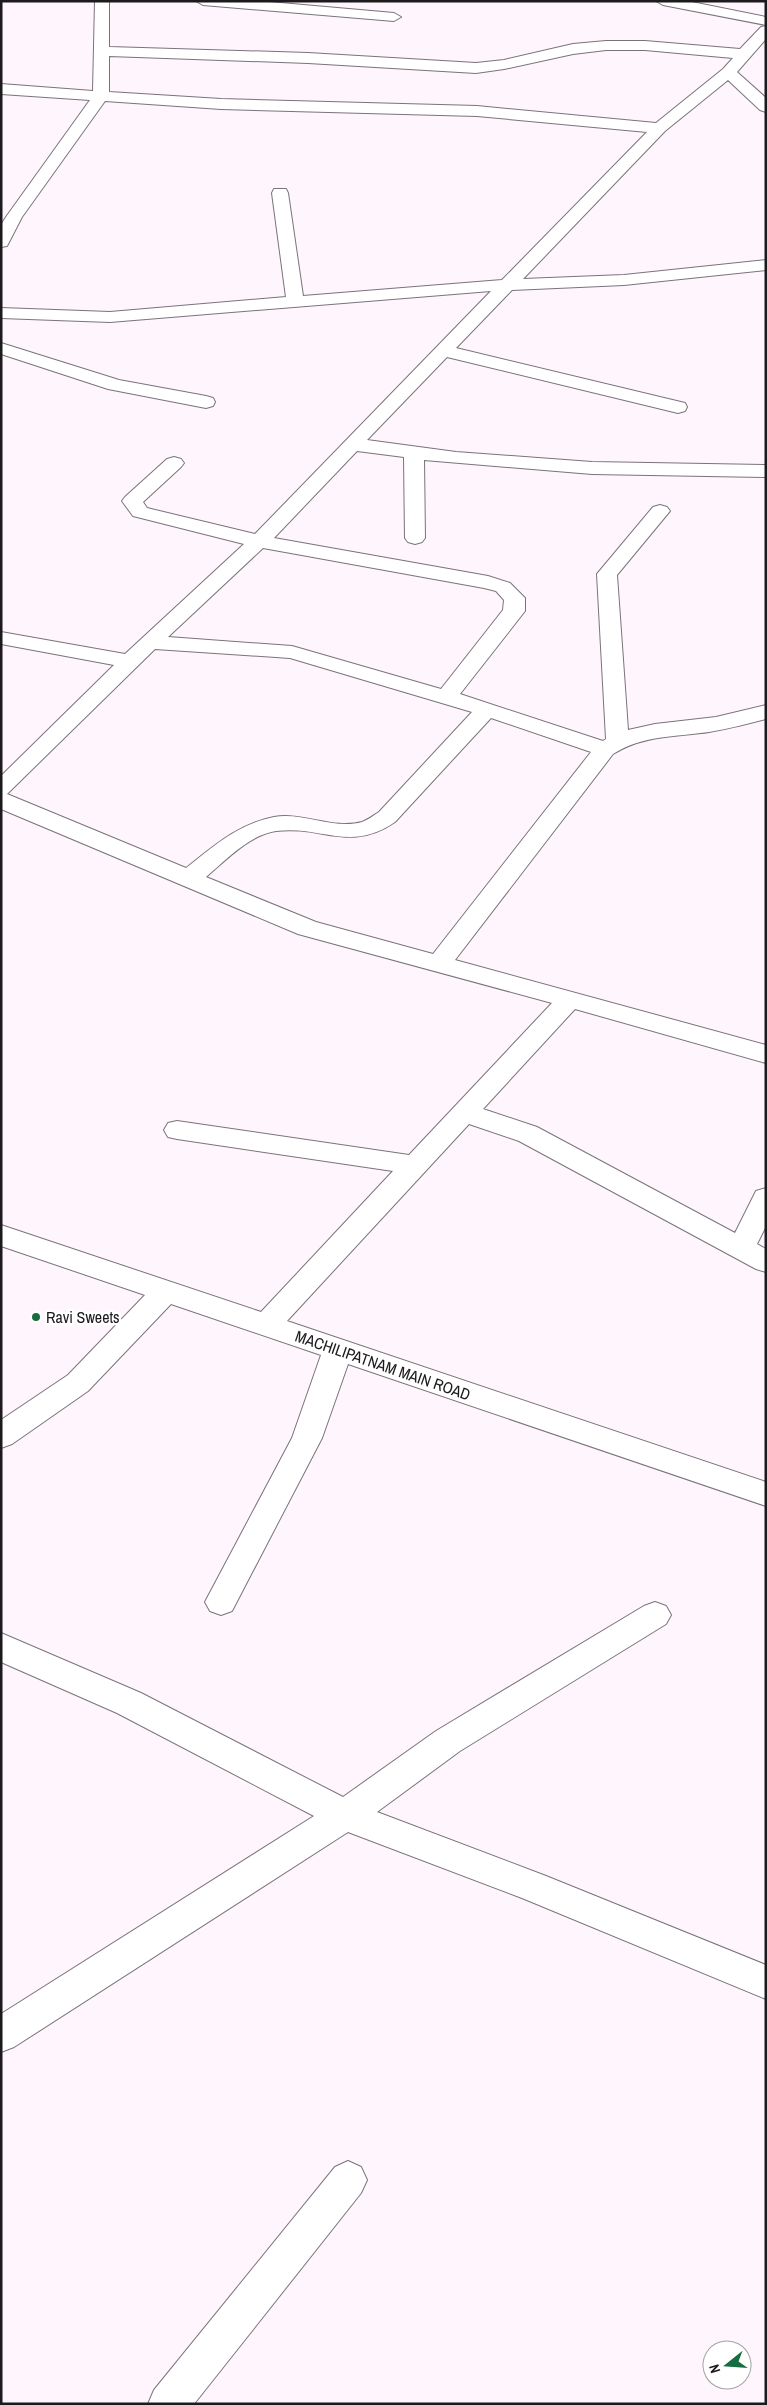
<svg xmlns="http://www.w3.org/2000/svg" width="767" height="2405" viewBox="0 0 767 2405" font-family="'Archivo Narrow',sans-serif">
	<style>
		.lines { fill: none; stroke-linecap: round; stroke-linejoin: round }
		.minor-casing { stroke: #7b737a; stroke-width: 2 }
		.minor { fill: #fff; fill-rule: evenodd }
		.poi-dot { fill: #166d3f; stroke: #fff; stroke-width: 2 }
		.labels { text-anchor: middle; stroke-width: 5; stroke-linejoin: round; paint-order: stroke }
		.poi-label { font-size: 16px; fill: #1d1a1d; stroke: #fff; text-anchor: start }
		.street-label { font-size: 16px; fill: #1d1a1d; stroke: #fff }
	</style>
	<rect width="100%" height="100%" fill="#fef5fd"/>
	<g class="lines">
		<g class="minor-casing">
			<g id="minor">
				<path d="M95,1H109V47L308,53L476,63L504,60L573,44L606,41H645L740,49L761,27L766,26V39L737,72L766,98V112L760,110L728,80L665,131L523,279L624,275L766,260V270L624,285L512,290L456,348L685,403L687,407L685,411L678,413L447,357L367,440L456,452L592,462L766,465V477L592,474L424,460L425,538L422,542L415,544L408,542L405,538L404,457L357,451L274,538L488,576L510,583L525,598V611L460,694L603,741L606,739L597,574L653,507L660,505L667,507L670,511L617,575L628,730L655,724L716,717L766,705V719C747,724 728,729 709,732C675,737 643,735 613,754L455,960L766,1045V1063L575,1009L483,1109L537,1127L735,1233L756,1191L766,1188V1226L757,1244L766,1249V1272L756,1269L519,1141L469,1124L287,1321L766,1482V1506L348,1364L322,1438L232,1611L221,1615L210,1611L205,1602L292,1438L321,1355L171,1304L88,1391L12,1444L1,1448V1420L68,1375L145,1295L1,1246V1225L261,1312L393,1171L177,1139L168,1137L164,1130L168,1123L177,1121L409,1155L552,1003L298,934L1,809V776L114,665L1,644V632L125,654L244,544L133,516L122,501L125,497L167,459L174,457L181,459L184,463L181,467L143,502L147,508L255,534L491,291L110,322L1,318V308L110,312L286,297L272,193L274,189H286L288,193L303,296L502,280L647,132L477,116L221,109L105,101L22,217L7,246L1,247V225L6,217L90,100L1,94V84L93,91ZM606,50H645L733,58L723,69L656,123L477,106L221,99L109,92V56L308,63L476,73L504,69L573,54ZM263,548L484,588L496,591L504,600L503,610L441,689L292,646L168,637ZM155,649L290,658L472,712L379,812C374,815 368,820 362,822C334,830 303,812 274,817C238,824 214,846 186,868L7,794ZM491,718L591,752L433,954L316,922L206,877C226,860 249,835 276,831C322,825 350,853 395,822Z"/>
				<polygon points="196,1 258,1 394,13 401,17 394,21 203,5"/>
				<polygon points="656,1 687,1 766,17 766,25 663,5"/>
				<polygon points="1,343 119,380 206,396 213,398 215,402 213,406 206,408 108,389 1,354"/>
				<polygon points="655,1602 666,1606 671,1615 666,1624 460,1751 377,1812 546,1876 766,1965 766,1999 522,1898 348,1832 14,2047 1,2052 1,2014 314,1816 117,1713 1,1662 1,1633 141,1693 343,1797 436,1731 644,1606"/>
				<polygon points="348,2161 361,2167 367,2180 361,2193 194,2404 148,2404 154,2390 335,2167"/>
			</g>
		</g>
		<use href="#minor" class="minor"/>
	</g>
	<circle class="poi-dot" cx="36" cy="1317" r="5"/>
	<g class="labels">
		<g class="poi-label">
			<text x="46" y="1323">Ravi Sweets</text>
		</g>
		<g class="street-label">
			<text transform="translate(383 1365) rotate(19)" y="6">MACHILIPATNAM MAIN ROAD</text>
		</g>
	</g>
	<rect width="767" height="2405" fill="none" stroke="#1d1a1d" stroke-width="5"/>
	<g transform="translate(727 2365) rotate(253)"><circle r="24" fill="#ffffff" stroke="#a5a3a5"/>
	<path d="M0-4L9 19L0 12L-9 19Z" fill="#166d3f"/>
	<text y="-8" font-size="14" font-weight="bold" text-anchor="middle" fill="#1d1a1d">N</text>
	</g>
</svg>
